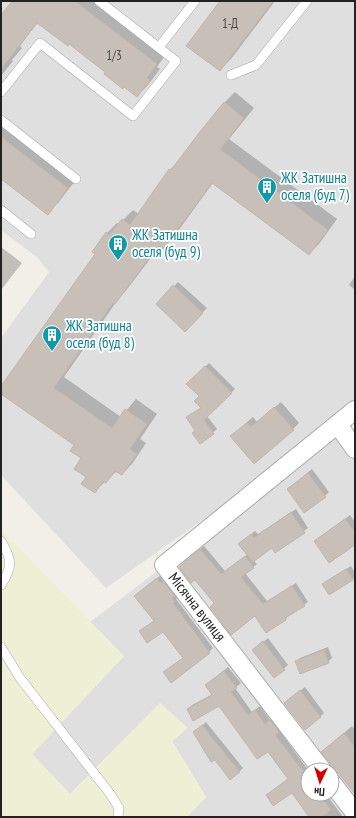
<svg xmlns="http://www.w3.org/2000/svg" width="356" height="818" viewBox="0 0 356 818" font-family="'PT Sans Narrow',sans-serif">
	<style>
		.residential { fill: #e0dfdf }
		.farmland { fill: #eef0d5 }
		.shadow { fill: #0003 }
		.building { fill: #c7bfb8; stroke: #c4b6ab }
		.lines { fill: none; stroke-linecap: round; stroke-linejoin: round }
		.lane-casing { stroke: #a9a9a9; stroke-width: 10 }
		.street-casing { stroke: #a9a9a9; stroke-width: 20 }
		.lane { stroke: #fff; stroke-width: 9 }
		.street { stroke: #fff; stroke-width: 18 }
		.labels { text-anchor: middle; stroke-width: 3.5; stroke-linejoin: round; paint-order: stroke }
		.number-label { font-size: 13px; fill: #4b4948 }
		.culture-label { font-size: 15px; fill: #0d838f; stroke: #fff; text-anchor: start }
		.street-label { font-size: 15px; fill: #222; stroke: #fff }
	</style>
	<rect width="100%" height="100%" fill="#f2efe9"/>
	<g class="residential">
		<polygon points="1,1 355,1 355,407 241,493 106,588 1,475 1,338 49,272 38,258 1,230"/>
		<polygon points="337,432 355,458 355,803 332,773 332,770 329,770 168,562"/>
		<polygon points="160,569 316,770 308,770 308,794 332,794 352,817 187,817 206,797 172,741 187,728 160,703 70,794 32,754 124,656 90,622"/>
	</g>
	<polygon class="farmland" points="1,530 124,656 32,754 70,794 160,703 188,728 172,741 206,797 187,817 1,817"/>
	<g class="shadow">
		<polygon points="13,1 99,1 167,53 157,67 160,69 148,85 137,96 69,43 38,22 20,46 22,48 12,60 13,61 1,76 1,16"/>
		<polygon points="221,1 275,1 231,59 220,70"/>
		<polygon points="235,92 254,108 229,139 337,219 319,244 309,254 213,183 173,238 162,248 160,246 125,292 119,298 64,377 121,417 136,399 157,414 140,439 146,443 132,464 122,474 117,471 95,491 88,476 83,458 76,444 1,392 1,388 96,253 94,252 107,233 117,223 119,224 133,210 139,214 170,170 180,159 224,103"/>
		<polygon points="1,118 78,177 58,203 47,213 1,178"/>
		<polygon points="1,247 22,263 1,290"/>
		<polygon points="355,276 355,290 349,285"/>
		<polygon points="178,282 207,308 185,331 157,304"/>
		<polygon points="209,363 235,389 207,416 217,429 201,443 196,431 187,418 202,407 200,396 188,384"/>
		<polygon points="281,402 299,423 293,429 238,430 253,417 257,422"/>
		<polygon points="312,469 329,492 325,496 288,489"/>
		<polygon points="296,509 308,528 275,551 272,547 254,561 257,564 245,573 267,601 296,583 308,602 289,615 286,619 266,631 255,614 215,603 184,563 204,546 225,571 248,554 240,544 244,540 255,531 258,534"/>
		<polygon points="350,515 355,522 355,543 315,541"/>
		<polygon points="351,566 355,573 355,577 352,580 324,584 328,580"/>
		<polygon points="161,575 178,597 176,599 213,648 209,652 184,658 163,631 140,632 155,620 140,592"/>
		<polygon points="268,638 288,665 274,677 253,650"/>
		<polygon points="328,647 332,658 328,662 296,662 300,658"/>
		<polygon points="228,667 241,683 235,688 252,712 260,706 270,720 275,717 283,727 279,730 308,770 308,794 326,794 343,817 310,817 292,792 267,795 289,779 268,750 219,705 188,709 192,705 213,694 206,685"/>
		<polygon points="305,687 324,713 320,717 285,703"/>
		<polygon points="206,722 243,768 239,772 197,730"/>
		<polygon points="352,726 355,730 355,793 322,752"/>
	</g>
	<g class="building">
		<polygon points="12,1 75,1 157,64 147,78 150,81 137,97 124,87 123,89 104,74 105,72 69,44 68,46 37,23 1,69 1,15"/>
		<polygon points="220,1 273,1 220,71 186,46"/>
		<polygon points="224,102 244,118 220,149 328,230 309,255 212,183 163,249 158,246 115,304 113,303 54,388 112,428 125,409 147,424 130,449 137,454 122,475 115,471 106,483 103,481 95,493 81,484 86,477 74,469 81,458 70,451 74,445 1,394 1,386 95,254 92,252 106,232 109,235 122,219 130,225 169,169 171,170 199,133"/>
		<polygon points="1,137 68,188 48,215 1,179"/>
		<polygon points="173,285 203,313 185,332 156,304"/>
		<polygon points="205,366 232,393 204,420 214,434 200,444 192,433 195,431 186,417 201,408 194,401 199,396 186,384"/>
		<polygon points="274,407 294,430 254,464 230,436 247,423 251,427"/>
		<polygon points="308,473 326,497 304,513 287,489"/>
		<polygon points="291,512 305,533 275,553 272,548 253,562 238,544 251,534 254,538"/>
		<polygon points="345,519 355,532 355,545 329,563 314,541"/>
		<polygon points="200,549 221,574 245,556 254,568 241,577 263,604 292,586 305,606 285,618 286,620 266,633 255,616 231,635 210,607 214,603 195,580 191,583 179,567"/>
		<polygon points="346,569 353,580 329,595 322,584"/>
		<polygon points="157,578 160,583 163,581 175,596 172,598 175,602 173,603 210,653 171,683 163,672 183,658 163,632 147,643 139,631 154,621 134,596"/>
		<polygon points="263,641 285,670 274,678 252,650"/>
		<polygon points="324,650 329,663 300,674 295,661"/>
		<polygon points="224,671 237,688 231,692 248,715 255,710 265,724 270,720 279,732 275,735 308,777 308,794 319,794 331,810 322,817 309,817 292,793 273,806 266,795 288,779 268,752 257,759 219,706 193,721 187,709 212,695 205,685"/>
		<polygon points="300,690 321,717 305,730 284,703"/>
		<polygon points="202,725 240,772 230,780 215,760 211,762 193,732"/>
		<polygon points="344,733 355,747 355,794 321,752"/>
	</g>
	<g class="lines">
		<g class="lane-casing">
			<g id="lane">
				<polyline points="159,47 195,1"/>
				<polyline points="231,75 256,65 307,1"/>
				<polyline points="1,92 40,43 133,116 176,61 99,1"/>
				<polyline points="1,120 76,179"/>
				<polyline points="1,210 31,234"/>
				<path d="M1,541C12,559 13,567 1,585"/>
				<polyline points="1,647 20,678 111,795 119,808 118,817"/>
			</g>
		</g>
		<g class="street-casing">
			<g id="street">
				<polyline points="338,425 355,449"/>
				<polyline points="322,770 164,565 355,410"/>
				<polyline points="332,783 355,813"/>
			</g>
		</g>
		<use href="#lane" class="lane"/>
		<use href="#street" class="street"/>
	</g>
	<defs>
		<g id="building-pin" transform="scale(1)"><path d="M0 17L-7.5 6A9.5 9.5 0 1 1 7.5 6Z" fill="#0f9aa8" stroke="#fff"/><path d="M-4-6H4V6H1V3H-1V6H-4ZM-2.5-4.3h1.7v1.8h-1.7ZM.8-4.3h1.7v1.8H.8ZM-2.5-1h1.7V.8h-1.7ZM.8-1h1.7V.8H.8Z" fill="#fff"/></g>
	</defs>
	<g fill-rule="evenodd">
		<use href="#building-pin" x="267" y="187"/>
		<use href="#building-pin" x="118" y="244"/>
		<use href="#building-pin" x="52" y="335"/>
	</g>
	<g class="labels">
		<g class="number-label">
			<text x="230" y="28">1-Д</text>
			<text x="114" y="60">1/3</text>
		</g>
		<g class="culture-label">
			<text x="281" y="183">ЖК Затишна<tspan x="281" dy="17">оселя (буд 7)</tspan></text>
			<text x="132" y="240">ЖК Затишна<tspan x="132" dy="17">оселя (буд 9)</tspan></text>
			<text x="66" y="331">ЖК Затишна<tspan x="66" dy="17">оселя (буд 8)</tspan></text>
		</g>
		<g class="street-label">
			<text transform="translate(197 607) rotate(52)" y="5">Місячна вулиця</text>
		</g>
	</g>
	<rect width="356" height="818" fill="none" stroke="#222222" stroke-width="4"/>
	<g transform="translate(320 782) rotate(184)"><circle r="19" fill="#ffffff" stroke="#a7a7a7"/>
	<path d="M0-3L7 15L0 10L-7 15Z" fill="#d40000"/>
	<text y="-6" font-size="11" font-weight="bold" text-anchor="middle" fill="#222222">Пн</text>
	</g>
</svg>
